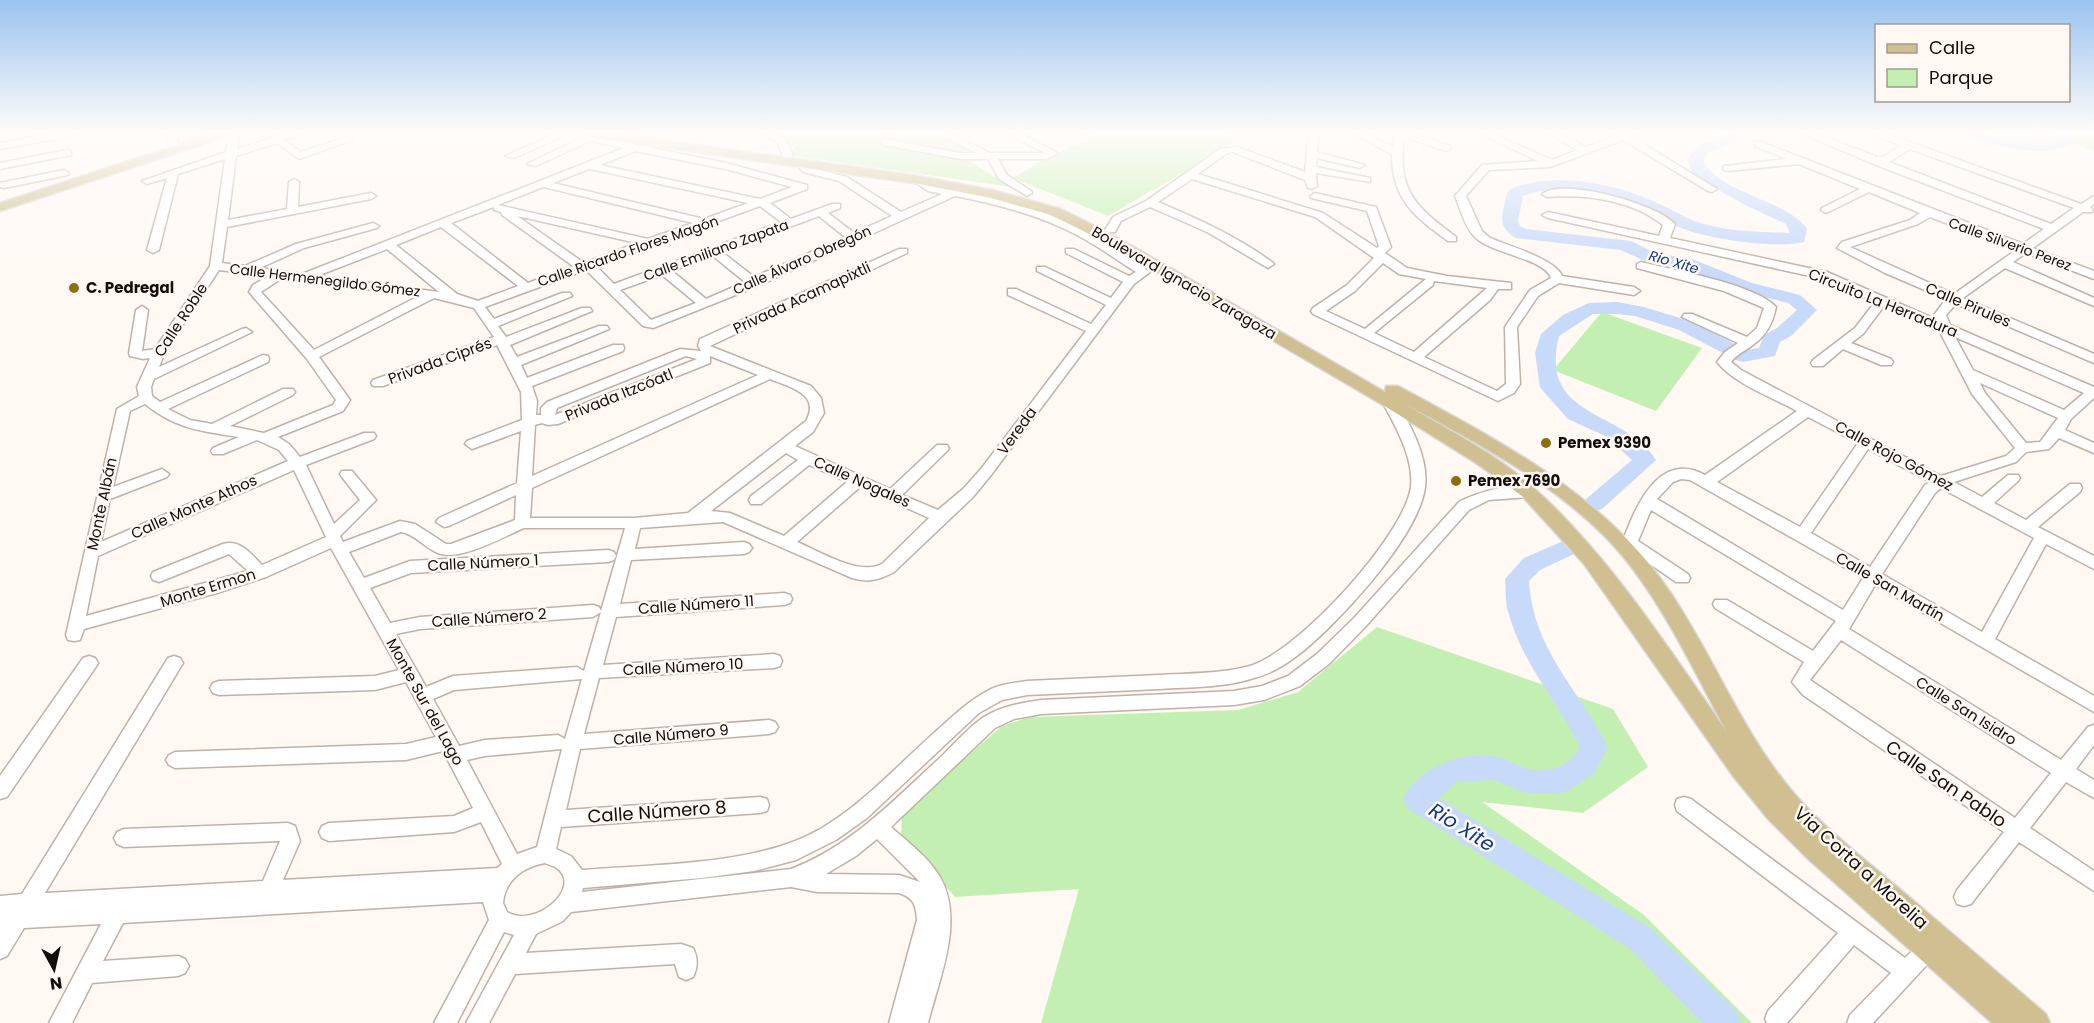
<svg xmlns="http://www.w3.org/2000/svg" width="2094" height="1023" viewBox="0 0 2094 1023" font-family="Poppins,sans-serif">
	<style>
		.green { fill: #c3f0b2 }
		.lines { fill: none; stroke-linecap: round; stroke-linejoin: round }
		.river { fill: #c8dafa; fill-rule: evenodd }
		.minor-casing { stroke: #c1b0a6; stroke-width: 3 }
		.major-casing { stroke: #d9d8d8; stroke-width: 3 }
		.minor { fill: #fff; fill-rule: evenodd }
		.major { fill: #cfbf91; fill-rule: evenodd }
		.poi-dot { fill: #8c6f11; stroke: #fff8f3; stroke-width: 2 }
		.labels { text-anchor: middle; stroke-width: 5; stroke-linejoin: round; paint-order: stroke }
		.far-street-label { font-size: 14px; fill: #140e0b; stroke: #fff8f3 }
		.far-water-label { font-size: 14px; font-style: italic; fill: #08398e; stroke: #fff8f3 }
		.street-label { font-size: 15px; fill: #140e0b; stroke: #fff8f3 }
		.poi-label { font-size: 15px; font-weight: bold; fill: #140e0b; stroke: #fff8f3; text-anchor: start }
		.near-street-label { font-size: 18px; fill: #140e0b; stroke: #fff8f3 }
		.near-water-label { font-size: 20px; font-style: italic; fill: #08398e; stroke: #fff8f3 }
	</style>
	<rect width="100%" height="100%" fill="#fff8f3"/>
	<g class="green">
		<polygon points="770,133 937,133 984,156 961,156 1011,187 788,155 795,147"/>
		<polygon points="1102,133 1221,133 1238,141 1108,216 1013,178 1045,159"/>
		<polygon points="2062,133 2094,133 2094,151 2065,140"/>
		<polygon points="1602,312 1702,348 1656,411 1553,370"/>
		<polygon points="1377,627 1613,709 1648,767 1583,813 1482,802 1644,915 1752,1023 1041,1023 1079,889 955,897 901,836 902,813 1002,726 1030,717 1238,710 1298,692"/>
	</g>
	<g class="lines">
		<g class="river">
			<path d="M1719,133H1733L1736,140L1733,143L1708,152L1703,160C1716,193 1787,199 1807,229L1804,242C1775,249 1709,239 1681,228C1668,223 1657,215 1644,209C1608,193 1561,182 1523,196L1518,221L1520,226L1526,229L1631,241L1655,253L1692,259L1752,283L1800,295L1817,310L1791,336L1780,342L1775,356L1743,362L1736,360L1679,330L1635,316L1617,314H1593L1559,336C1538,420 1623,408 1656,460L1602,509L1594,512L1586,509L1583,504L1586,499L1632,460L1605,436L1568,419L1543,391L1540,387L1535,353L1541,334L1563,315L1589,303L1617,302L1644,307L1693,322L1746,350L1759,348L1764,335L1777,328L1797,310L1788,303L1740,291L1682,268L1645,261L1621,250L1516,238C1495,226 1503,213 1507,193C1513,185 1527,184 1536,182C1576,176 1621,186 1657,203C1674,210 1689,221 1708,225C1734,232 1763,232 1790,233L1786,224L1745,205L1694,176L1687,160L1698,146L1720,138Z"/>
			<path d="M1964,133C1995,133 2025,145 2056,139L2053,133H2067L2073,142L2070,145C2060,148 2048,152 2037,151C2022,151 1973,143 1964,133Z"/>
			<path d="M1568,539L1576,541L1580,547L1576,553L1540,570L1529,581C1533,650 1579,689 1608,747L1594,774L1569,790L1559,794L1526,793L1493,780L1457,782L1439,798L1652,929L1737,1011L1741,1023H1702L1630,949L1407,808L1403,799C1417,768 1462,751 1494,756C1505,758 1515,765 1525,768C1547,775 1569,767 1580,747C1557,701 1521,662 1508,611C1505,601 1506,590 1505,579L1524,558Z"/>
		</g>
		<g class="minor-casing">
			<g id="minor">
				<polygon points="58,133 74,134 69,137 0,149 0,143"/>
				<polygon points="167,133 177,133 178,151 169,149"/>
				<path d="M229,133H239L237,149L287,133H302L285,140L301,152L347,137L352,140L299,159L277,143L236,156L228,220L287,209L289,182L294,179L299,182L298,207L371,193L376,196L371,199L227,227L222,263L245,266L296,244L373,223L379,226L377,228L304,248L260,268L302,274L624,148L590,141L536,166L527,164L583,137L579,133H590L592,136L726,163L807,185V189L770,203L791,219L832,204H840V208L828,213L854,233L892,216L839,181L803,172L796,163L797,161H805L811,168L847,177L901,212L942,194L928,191L915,182V178L919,177L935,186L993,197L1045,213L1086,231L1150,272L1134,284L991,475L973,497L894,572C879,580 868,583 852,578L723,522L640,528L635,549L744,542L749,544L752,548L749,552L744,554L631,560L620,604L784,593L790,595L792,599L790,603L784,605L616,617L603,665L774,654L780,656L782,661L780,666L774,668L599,678L584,734L769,720L775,722L778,727L775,732L769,734L580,749L566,810L760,797L767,799L769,805L767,811L760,813L561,827L556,849L571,856L582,870C655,864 759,866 822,828C864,803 898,765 934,733C952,717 969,700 991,689C1002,684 1015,683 1027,681C1071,679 1115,677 1159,675C1190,673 1221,674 1250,666C1298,652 1404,536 1411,487C1414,457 1395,426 1382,401L1384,398H1394C1409,422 1429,457 1425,487C1419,537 1334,629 1294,658C1282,667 1269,674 1254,678C1223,688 1191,687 1159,689C1115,691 1071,693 1027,695L1002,700L979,713L867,818L836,840L796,860L754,871L702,878L583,888L582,892L791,869C852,846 896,798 944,754C956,742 970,726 984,717C1002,706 1021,703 1041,700L1234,691L1262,686L1288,676L1317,654L1354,618L1459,502C1473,494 1524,477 1535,492L1528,497L1489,500L1469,510L1366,626L1329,664L1300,686L1264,700L1234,705L1041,714L1014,719L995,728L891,827C908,842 928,857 940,877C965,920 939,979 928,1023H889L917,920C916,905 914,898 899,893L817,892L791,887L571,912L563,921L536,934L526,953L681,944L693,948C698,958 698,967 693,977L686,980L679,977L675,964L515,974L489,1023H466L514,935L504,932L457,1023H434L489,920L483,902L123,923L103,961L178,956L185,959L189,966L185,973L178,976L92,983L72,1023H49L101,924L24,928L7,956L0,959V896L22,894L168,658L174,656L180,658L183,663L45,893L263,881L280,841L124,847L117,844L114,838L117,832L124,829L288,823L295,826L300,841L283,880L497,868L502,864L481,822L454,832L329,841L322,838L319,832L322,826L329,823L454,816L473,808L443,751L406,760L175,768L169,765L166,760L169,755L175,752L406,744L436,737L406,682L375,690L219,695L213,693L210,688L213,683L219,681L375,676L399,670L331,548L266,577L217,593L84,629L80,640L74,641L68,640L66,635L117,409L139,396L137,387L150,358L143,359L130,356L129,353L136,310L142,306L148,310L142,351L155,349L210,266L225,159L178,174L159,250L153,253L147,250L167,178L147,184L142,181L226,152ZM636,151L725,169L792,187L760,199L600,165ZM589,169H590L748,203L704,219L553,183ZM543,187H544L693,223L648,239L498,205ZM955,196C997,204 1039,215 1077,235C1098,246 1117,260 1136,272L1129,276L1074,249H1066V253L1123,282L1111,298L1045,267H1037V271L1106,305L1091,324L1016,289H1008V295L1086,331L981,469L963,489L938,510L902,495L947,451L949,448L947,445H937L890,489L795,446L813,432L824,413L821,398L811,386L710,346L907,253V249H899L700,339L698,346L701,351L680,349L547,402L541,408V415H536L537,401L532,386L623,351L624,348L623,345H613L527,378L521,365L609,329L607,326H599L517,357L510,345L592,311L590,308H582L506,337L498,326L572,296L570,293H562L494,319L485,307L586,270L643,326L653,328L758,286ZM760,206L781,222L614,284L596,266ZM494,207V210L501,212L502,215L573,266L528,283L451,223ZM517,216L637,243L584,263ZM819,216L845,237L754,277L722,252ZM441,227L518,286L478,301L457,294L396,245ZM387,249L439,292L317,276ZM713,256L745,282L706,299L672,271ZM219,270L268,276L253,285L249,292L307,359L336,400L333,405L264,433L230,426L293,395L295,392L293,389H283L212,424L190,420L168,409L268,362L269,359L268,356L263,355L160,402L152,396L151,387L154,379L252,332L246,328L242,329L159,367L165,352ZM662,275L696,303L651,320L620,290ZM282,278L419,296L314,350L261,292ZM434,298L474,308L494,337L373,380L371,383L373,386H383L497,345L521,392L522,420L467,441L465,444L472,449L521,431L517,483L439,518L436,522L444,527L449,526L516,495L515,520L451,544H446L415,524L400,521L343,542L340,536L376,500L352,471H342L340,474L342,477L360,500L334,524L306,465L374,439L376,436L374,433H364L300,457L289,444L278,437L343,411L350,400L319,357ZM686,356L697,359L555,415L557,408ZM710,356L758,375L532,476L535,425L542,423L548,425L558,424L710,363ZM770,379C790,387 821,394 806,421L688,513L634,518H530L532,488ZM145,404C176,429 201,431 239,437L213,448L211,451L213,454H223L257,440L279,450L288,461L101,542L110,499L167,477L169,474L162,469L113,487L130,411ZM786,453L798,460L751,496L749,500L751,504H761L809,465L847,482L784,536L730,513L711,511ZM294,470L326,537L262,565C251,554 240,539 223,544L153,572L151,576L153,580L159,582L229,554L248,571L86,616L98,556ZM860,487L929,518L882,564C859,576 821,552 797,542ZM524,528H625L601,611L599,607L593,605L420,617L390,623L370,588L411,573L608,562L614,560L616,556L614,552L608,550L410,561L364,578L349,552L401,532C415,534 425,548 438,553C459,562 503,537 524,528ZM601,612L584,671L577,667L453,676L426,687L396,634L420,629L593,617ZM582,679L565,739L558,735L485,740L459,746L433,699L454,690ZM562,749L537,847L517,854L467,760L485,756ZM877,839L920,882L899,875L826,874L856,856ZM545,863C549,865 555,866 558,869C582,889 534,929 507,912L503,903C505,880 523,867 545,863Z"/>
				<polygon points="557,133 571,133 514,158 505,156"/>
				<path d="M764,133C782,133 786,140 793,155L792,157H784L777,142Z"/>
				<polygon points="937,133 950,133 990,153 1045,153 1006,133 1019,133 1058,153 1047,159 998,159 1007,175 1031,191 1032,193 1027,196 999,179 988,159 960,159 885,145 880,142 885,139 960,153 976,153"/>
				<polygon points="1083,133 1096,133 1097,135 1092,138"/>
				<path d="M1309,133H1319L1317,152L1365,165L1360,168L1317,158L1316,167L1370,178V182L1316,173L1317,186L1312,189L1308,188L1305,180L1233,152L1227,153L1198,174L1323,213L1377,248L1379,246L1367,211L1311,198L1310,196L1315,193L1376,207L1391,247L1385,253L1407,268L1447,276L1511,283V289H1498L1490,300L1424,357L1497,391L1506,384L1505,327L1530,290L1551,278C1543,257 1488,254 1473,235C1464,225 1460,208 1455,196L1482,165L1538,161L1478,133H1491L1552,160L1577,150L1548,133H1560L1586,147L1616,136V133H1639L1632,137L1717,189L1712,192L1708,191L1623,140L1550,167L1489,170L1466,196L1482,231L1490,238C1507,245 1557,260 1562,276L1634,287L1640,291L1634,295L1559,283L1538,296L1517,327L1520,384L1514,393L1498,401L1313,314L1311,311L1313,308L1347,285L1374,258L1315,217L1192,179L1158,202C1198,219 1236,236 1272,262L1274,264L1268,268L1207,232L1150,207L1121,221L1115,232H1107L1105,230L1113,217L1146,201L1220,149L1237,147L1305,172ZM1383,263L1399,274L1426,279L1365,329L1326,311L1355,291ZM1434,281L1487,288L1414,352L1374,333L1433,285Z"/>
				<path d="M1354,133H1366L1393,147L1395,133H1412L1450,146L1451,148L1446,151L1404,137C1397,191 1415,206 1456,237V241H1448C1415,217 1392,200 1392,155Z"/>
				<path d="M1801,133H1815L1880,158L1901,146L1871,133H1885L2081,204L2094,196V204L2090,207L2093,210L2092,212H2083L2033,248L2094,271V279L2026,253L2013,262L2094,298V306L2005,268L1963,298L2094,354V363L1956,304L1946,315L1950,325L2094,387V398L2071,419L2065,430L2094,443V453L2059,438L2049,449L2026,452L2016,462L1954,482L1982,497L2008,475H2018L2020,478L2018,481L1994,503L2026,520L2070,484H2080L2082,488L2080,492L2038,527L2094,556V569L2046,544L1995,639L2094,696V712L1875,585L1849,629L2061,760L2088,727L2094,725V745L2076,769L2094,780V798L2066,782L2030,828L2094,871V891L2019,842L1971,904L1964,906L1957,904L1954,897L1957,890L2004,832L1803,695L1792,682L1804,662L1715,608L1713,604L1715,600H1727L1813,651L1836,621L1651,510L1638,541L1688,574L1690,578L1688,582H1676L1634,553L1627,557L1622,555L1619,551C1632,516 1655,448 1705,475L1797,411C1772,397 1736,385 1717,362L1725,352L1738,343L1682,317L1684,314H1692L1747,337L1757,328L1764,308L1724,291L1637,268V264L1641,262C1673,270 1755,284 1776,307C1773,322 1767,335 1754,344C1747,350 1738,353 1731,362L1741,370L1941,476L2006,456L2015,448L1972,394L1939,330L1884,306L1863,334L1851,343L1891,359L1893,362L1891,365H1881L1843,349L1823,366H1813L1811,363L1813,360L1855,328L1875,302L1819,278L1548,218L1542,215L1548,212L1659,236L1663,225C1632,200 1585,194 1547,197L1542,194C1563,177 1657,204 1675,224L1670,238L1827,272L1935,319L1934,315L1946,299L1885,273L1837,248L1842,242L1910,220L1920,213L1869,192L1826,213L1821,210L1822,208L1860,189L1799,164L1728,171L1724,170V166L1787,159L1755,146V142L1759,141L2023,244L2044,229L1876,165ZM1910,149L2074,208L2051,224L1889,162ZM1930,217L2016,250L1954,294L1850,247L1918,224ZM1955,337L2084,393L2064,410L1973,370ZM1980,383L2058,418L2040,442L2026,443L1985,393ZM1808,417L1858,443L1800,527L1717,482ZM1868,449L1930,482L1925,485L1870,567L1811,533ZM1681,479L1690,480L1863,578L1843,610L1657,499L1673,482ZM1941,488L2034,538L1982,632L1882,574L1935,493ZM1841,640L2051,773L2015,818L1810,680Z"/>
				<polygon points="2030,133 2040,133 2038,138 2034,139 2029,136"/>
				<polygon points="67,150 71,151 71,155 0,169 0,163"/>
				<polygon points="64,170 69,173 68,175 4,188 0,187 0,183"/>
				<polygon points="89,656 95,658 98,663 95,668 7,797 0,799 0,776 83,658"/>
				<polygon points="1684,797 1691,799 1905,958 1921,942 1928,939 1935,942 1938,949 1935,956 1873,1023 1847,1023 1850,1015 1891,973 1854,945 1787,1023 1767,1023 1765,1019 1768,1011 1838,933 1677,811 1675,805 1677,799"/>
			</g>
		</g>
		<g class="major-casing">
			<g id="major">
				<polygon points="213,133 231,133 229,136 0,211 0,203"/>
				<path d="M583,133H614L919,176L993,190L1061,209L1111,234L1385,392L1386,386H1398C1499,441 1604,494 1670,592C1716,660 1744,738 1799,799C1828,831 1863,858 1895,885C1946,928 1996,971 2046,1014L2050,1023H1992L1808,859L1768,819L1733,776L1584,564L1522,496L1476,463L1383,405L1101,240L1051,215L991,198L919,184L589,137ZM1405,404C1486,448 1577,494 1633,569C1671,620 1697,677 1727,732C1668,648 1611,558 1535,489C1500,456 1446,429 1405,404Z"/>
			</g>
		</g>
		<use href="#minor" class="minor"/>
		<use href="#major" class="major"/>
	</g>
	<linearGradient id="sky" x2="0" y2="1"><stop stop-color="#9bc3ef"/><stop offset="0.48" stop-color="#fffcfa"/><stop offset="1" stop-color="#fffcfa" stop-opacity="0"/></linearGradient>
	<rect width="2094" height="276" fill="url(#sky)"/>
	<g class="poi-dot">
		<circle cx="74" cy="288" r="6"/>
		<circle cx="1546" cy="443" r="6"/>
		<circle cx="1456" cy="481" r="6"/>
	</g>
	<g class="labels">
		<g class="far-street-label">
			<text transform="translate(2010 244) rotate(20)" y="5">Calle Silverio Perez</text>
			<text transform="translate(716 250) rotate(-20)" y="5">Calle Emiliano Zapata</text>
			<text transform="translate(628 251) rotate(-19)" y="5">Calle Ricardo Flores Magón</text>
			<text transform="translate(802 260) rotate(-24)" y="5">Calle Álvaro Obregón</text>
			<text transform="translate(325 280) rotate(7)" y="5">Calle Hermenegildo Gómez</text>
		</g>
		<g class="far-water-label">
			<text transform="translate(1674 262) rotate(16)" y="5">Rio Xite</text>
		</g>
		<g class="street-label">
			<text transform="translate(1184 283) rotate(30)" y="5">Boulevard Ignacio Zaragoza</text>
			<text transform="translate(802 298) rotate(-25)" y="5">Privada Acamapixtli</text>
			<text transform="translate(1883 303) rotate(22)" y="5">Circuito La Herradura</text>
			<text transform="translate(1968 305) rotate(23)" y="5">Calle Pirules</text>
			<text transform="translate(181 320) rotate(-57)" y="5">Calle Roble</text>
			<text transform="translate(440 361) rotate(-20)" y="5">Privada Ciprés</text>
			<text transform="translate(619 395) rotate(-22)" y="5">Privada Itzcóatl</text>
			<text transform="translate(1017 431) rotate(-54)" y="5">Vereda</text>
			<text transform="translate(1894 456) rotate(28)" y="5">Calle Rojo Gómez</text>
			<text transform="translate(862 482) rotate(24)" y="5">Calle Nogales</text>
			<text transform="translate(102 504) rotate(-78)" y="5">Monte Albán</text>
			<text transform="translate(194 507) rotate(-24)" y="5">Calle Monte Athos</text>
			<text transform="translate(483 563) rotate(-3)" y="5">Calle Número 1</text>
			<text transform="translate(1890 587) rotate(30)" y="5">Calle San Martín</text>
			<text transform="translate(208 588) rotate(-17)" y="5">Monte Ermon</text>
			<text transform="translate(696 605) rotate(-4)" y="5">Calle Número 11</text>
			<text transform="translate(489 618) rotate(-4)" y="5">Calle Número 2</text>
			<text transform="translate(683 667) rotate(-3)" y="5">Calle Número 10</text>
			<text transform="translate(425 702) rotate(61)" y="5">Monte Sur del Lago</text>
			<text transform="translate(1966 711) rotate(32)" y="5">Calle San Isidro</text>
			<text transform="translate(671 735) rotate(-5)" y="5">Calle Número 9</text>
		</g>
		<g class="poi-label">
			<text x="86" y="293">C. Pedregal</text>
			<text x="1558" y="448">Pemex 9390</text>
			<text x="1468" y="486">Pemex 7690</text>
		</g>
		<g class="near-street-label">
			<text transform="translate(1946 784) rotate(34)" y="6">Calle San Pablo</text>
			<text transform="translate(657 812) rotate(-4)" y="6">Calle Número 8</text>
			<text transform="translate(1861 868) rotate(42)" y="6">Via Corta a Morelia</text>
		</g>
		<g class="near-water-label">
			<text transform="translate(1462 827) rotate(32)" y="7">Rio Xite</text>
		</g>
	</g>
	<rect x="1875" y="24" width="195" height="78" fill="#fff8f3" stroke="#a19a96" stroke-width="1.5"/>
	<rect x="1887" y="44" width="30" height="9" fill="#cfbf91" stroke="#a19a96" stroke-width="1.5"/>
	<text x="1929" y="54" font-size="18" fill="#140e0b">Calle</text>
	<rect x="1887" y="69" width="30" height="18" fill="#c3f0b2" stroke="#a19a96" stroke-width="1.5"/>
	<text x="1929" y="84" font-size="18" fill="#140e0b">Parque</text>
	<g transform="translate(54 969) rotate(172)" stroke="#fff8f3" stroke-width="4.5" paint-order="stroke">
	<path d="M0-4.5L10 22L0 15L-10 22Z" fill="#140e0b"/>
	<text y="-9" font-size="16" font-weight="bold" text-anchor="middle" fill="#140e0b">N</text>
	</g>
</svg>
